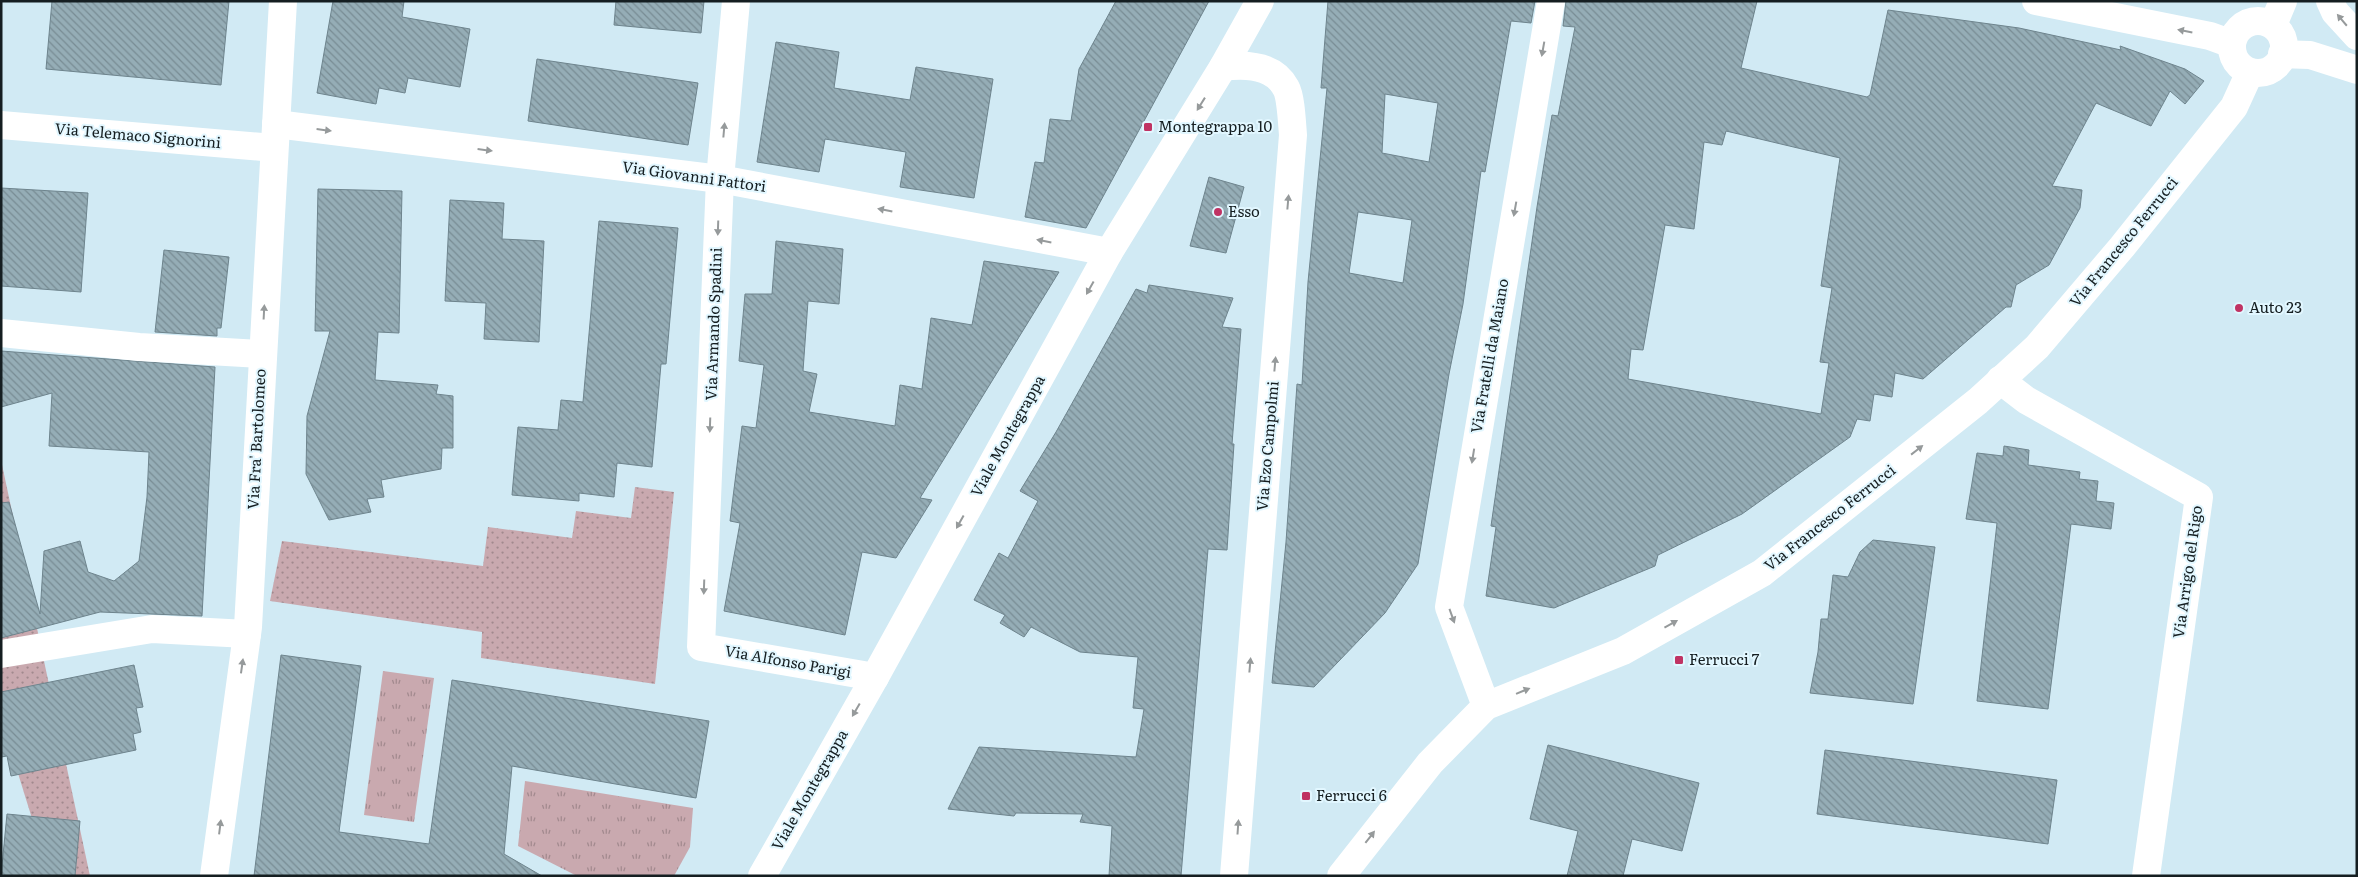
<svg xmlns="http://www.w3.org/2000/svg" width="2358" height="877" viewBox="0 0 2358 877" font-family="Literata,serif">
	<style>
		.grass { fill: url(#grass-tufts) }
		.park { fill: url(#park-dots) }
		.building { fill: url(#building-back-hatch); stroke: #6e848d; fill-rule: evenodd }
		.lines { fill: none; stroke-linecap: round; stroke-linejoin: round }
		.minor { stroke: #fff; stroke-width: 28 }
		.oneway { fill: #969a9b }
		.poi-dot { fill: #c03363; stroke: #e2f7ff; stroke-width: 2 }
		.labels { text-anchor: middle; stroke-width: 4; stroke-linejoin: round; paint-order: stroke }
		.poi-label { font-size: 15px; fill: #151e21; stroke: #e2f7ff; text-anchor: start }
		.street-label { font-size: 15px; fill: #151e21; stroke: #e2f7ff }
	</style>
	<defs>
		<pattern id="grass-tufts" width="24" height="20" patternUnits="userSpaceOnUse" patternTransform="scale(1.25)"><rect width="24" height="20" fill="#c9a9af"/><path d="M3 7l-1-3M5 7V3M7 7l1-3M15 17l-1-3M17 17v-4M19 17l1-3" fill="none" stroke="#a2898e"/></pattern>
		<pattern id="park-dots" width="8" height="8" patternUnits="userSpaceOnUse" patternTransform="scale(1.25)"><rect width="8" height="8" fill="#c9a9af"/><path d="M2 2h.1M6 6h.1" fill="none" stroke="#a2898e" stroke-width="1.8" stroke-linecap="round"/></pattern>
		<pattern id="building-back-hatch" width="6" height="6" patternUnits="userSpaceOnUse" patternTransform="scale(1.25)"><rect width="6" height="6" fill="#95adb6"/><path d="M-1 5l2 2M0 0l6 6M5-1l2 2" fill="none" stroke="#788c94"/></pattern>
	</defs>
	<rect width="100%" height="100%" fill="#d1eaf4"/>
	<g class="grass">
		<polygon points="383,671 434,678 414,822 364,815"/>
		<polygon points="525,781 693,808 690,847 674,876 577,876 518,846"/>
	</g>
	<g class="park">
		<polygon points="1,460 90,876 50,876 1,719"/>
		<polygon points="635,487 674,492 655,684 481,658 482,632 270,601 282,541 483,566 488,527 572,538 576,511 631,518"/>
	</g>
	<g class="building">
		<polygon points="52,1 229,1 221,85 46,69"/>
		<polygon points="333,1 404,1 402,17 470,29 460,87 408,78 405,93 379,88 376,104 317,93"/>
		<polygon points="616,1 704,1 701,33 614,25"/>
		<polygon points="1116,1 1209,1 1086,228 1025,217 1035,162 1044,163 1050,119 1071,121 1079,69"/>
		<path d="M1328,1H1535L1531,23L1511,21L1485,172L1481,171L1463,304L1449,374L1418,564L1385,613L1314,687L1272,683L1286,542L1297,384L1302,385L1308,282L1327,88H1321ZM1385,94L1438,103L1429,162L1382,153ZM1358,212L1412,220L1403,283L1349,273Z"/>
		<path d="M1566,1H1757L1741,68L1867,97L1870,95L1888,10L2019,28L2121,50L2120,46L2185,69L2204,81L2185,104L2170,91L2151,126L2096,103L2052,186L2082,190L2080,208L2049,265L2016,285L2011,307H2006L1923,379L1895,373L1892,397L1874,394L1870,421L1857,419L1850,437L1742,514L1658,555L1655,566L1554,608L1486,596L1496,527L1491,526L1537,207L1552,115L1558,116L1575,27L1563,26ZM1726,131L1840,158L1821,286L1832,288L1820,362L1829,363L1821,414L1628,379L1631,349L1643,350L1665,225L1694,229L1704,142L1722,145Z"/>
		<polygon points="776,42 839,52 834,88 910,100 916,67 993,79 974,198 900,187 906,152 825,139 819,172 757,162"/>
		<polygon points="537,59 698,83 688,145 528,121"/>
		<polygon points="1209,177 1244,187 1226,253 1190,246"/>
		<polygon points="1,188 88,193 81,292 1,286"/>
		<polygon points="318,189 402,191 399,333 378,332 375,380 438,385 436,394 453,396 453,448 442,448 441,469 381,480 384,497 367,499 371,512 329,520 306,474 307,416 330,331 315,331"/>
		<polygon points="450,200 504,203 502,239 544,241 539,342 484,339 486,303 445,301"/>
		<polygon points="599,221 678,228 666,364 661,364 652,467 617,463 614,497 579,493 579,501 512,495 518,427 558,430 561,400 583,402"/>
		<polygon points="776,241 843,249 839,304 808,301 803,371 817,374 809,412 895,426 900,385 922,389 931,318 972,325 984,261 1059,272 920,498 932,500 896,558 862,552 845,635 724,611 740,523 730,521 742,426 756,428 764,365 739,361 745,294 772,294"/>
		<polygon points="164,250 229,257 221,328 217,328 217,336 155,332"/>
		<polygon points="1149,285 1233,298 1222,327 1241,329 1232,444 1234,444 1227,550 1208,549 1181,876 1109,876 1112,826 1080,822 1083,814 1016,813 1014,816 948,809 979,747 1136,757 1144,709 1133,708 1138,657 1080,652 1031,627 1024,637 1000,623 1005,615 974,600 999,553 1008,558 1038,501 1020,491 1056,432 1136,289 1147,293"/>
		<polygon points="1,351 215,367 202,616 100,612 1,638 1,503 9,502 40,614 44,551 80,541 88,572 114,581 139,561 147,497 149,452 49,446 52,393 1,407"/>
		<polygon points="2004,446 2029,450 2028,465 2080,472 2079,479 2098,481 2096,501 2114,503 2111,529 2071,524 2048,709 1977,701 1997,523 1966,519 1977,453 2003,456"/>
		<polygon points="1873,540 1935,547 1913,704 1810,693 1818,652 1821,619 1828,619 1833,575 1848,577 1860,552"/>
		<polygon points="281,655 361,666 339,832 429,844 452,680 709,721 696,798 512,766 504,854 542,876 254,876"/>
		<polygon points="134,665 143,707 136,708 141,732 133,734 136,750 11,776 7,756 1,757 1,692"/>
		<polygon points="1548,745 1699,783 1682,851 1632,839 1623,876 1567,876 1578,831 1530,819"/>
		<polygon points="1825,750 2057,780 2048,844 1817,814"/>
		<polygon points="7,814 80,821 75,876 1,876"/>
	</g>
	<g class="lines">
		<g class="minor">
			<polyline points="736,1 720,179 701,647 875,677"/>
			<polyline points="2036,1 2210,36 2232,44"/>
			<polyline points="2330,1 2335,12 2357,36"/>
			<circle cx="2258" cy="47" r="26"/>
			<polyline points="2273,25 2283,1"/>
			<polyline points="2282,54 2310,55 2357,70"/>
			<path d="M1223,67C1246,64 1274,65 1286,88C1291,97 1292,124 1293,135L1234,876"/>
			<polyline points="276,124 720,179 1109,252"/>
			<polyline points="1,125 274,148"/>
			<polyline points="1,333 139,347 262,354"/>
			<polyline points="2000,380 2026,400 2199,497 2146,876"/>
			<polyline points="1,654 152,629 247,634"/>
			<polyline points="1486,706 1449,607 1551,1"/>
			<polyline points="214,876 248,627 283,1"/>
			<polyline points="762,876 875,677 1109,252 1223,67 1260,1"/>
			<polyline points="1341,876 1430,763 1486,706 1623,651 1762,573 1978,401 2037,347 2122,247 2234,107 2250,72"/>
		</g>
	</g>
	<defs><path id="oneway-solid" d="M-6-.8H1V-3.2L6.5 0L1 3.2V.8H-6Z" transform="scale(1.25)"/></defs>
	<g class="oneway">
		<use href="#oneway-solid" transform="translate(2342 20) rotate(-130)"/>
		<use href="#oneway-solid" transform="translate(2185 31) rotate(-169)"/>
		<use href="#oneway-solid" transform="translate(1543 49) rotate(100)"/>
		<use href="#oneway-solid" transform="translate(1201 104) rotate(122)"/>
		<use href="#oneway-solid" transform="translate(324 130) rotate(7)"/>
		<use href="#oneway-solid" transform="translate(724 130) rotate(-85)"/>
		<use href="#oneway-solid" transform="translate(485 150) rotate(7)"/>
		<use href="#oneway-solid" transform="translate(1288 202) rotate(-85)"/>
		<use href="#oneway-solid" transform="translate(1515 209) rotate(100)"/>
		<use href="#oneway-solid" transform="translate(885 210) rotate(-169)"/>
		<use href="#oneway-solid" transform="translate(718 228) rotate(92)"/>
		<use href="#oneway-solid" transform="translate(1044 241) rotate(-169)"/>
		<use href="#oneway-solid" transform="translate(1090 288) rotate(119)"/>
		<use href="#oneway-solid" transform="translate(264 312) rotate(-87)"/>
		<use href="#oneway-solid" transform="translate(1275 364) rotate(-85)"/>
		<use href="#oneway-solid" transform="translate(710 425) rotate(92)"/>
		<use href="#oneway-solid" transform="translate(1917 450) rotate(-38)"/>
		<use href="#oneway-solid" transform="translate(1473 456) rotate(99)"/>
		<use href="#oneway-solid" transform="translate(960 522) rotate(119)"/>
		<use href="#oneway-solid" transform="translate(704 587) rotate(92)"/>
		<use href="#oneway-solid" transform="translate(1452 616) rotate(70)"/>
		<use href="#oneway-solid" transform="translate(1671 624) rotate(-29)"/>
		<use href="#oneway-solid" transform="translate(1250 665) rotate(-85)"/>
		<use href="#oneway-solid" transform="translate(242 666) rotate(-82)"/>
		<use href="#oneway-solid" transform="translate(1523 691) rotate(-22)"/>
		<use href="#oneway-solid" transform="translate(856 710) rotate(120)"/>
		<use href="#oneway-solid" transform="translate(220 827) rotate(-83)"/>
		<use href="#oneway-solid" transform="translate(1238 827) rotate(-86)"/>
		<use href="#oneway-solid" transform="translate(1370 837) rotate(-52)"/>
	</g>
	<g class="poi-dot">
		<rect x="1143" y="122" width="10" height="10" rx="2.5"/>
		<circle cx="1218" cy="212" r="5"/>
		<circle cx="2239" cy="308" r="5"/>
		<rect x="1674" y="655" width="10" height="10" rx="2.5"/>
		<rect x="1301" y="791" width="10" height="10" rx="2.5"/>
	</g>
	<g class="labels">
		<g class="poi-label">
			<text x="1158" y="132">Montegrappa 10</text>
			<text x="1228" y="217">Esso</text>
			<text x="2249" y="313">Auto 23</text>
			<text x="1689" y="665">Ferrucci 7</text>
			<text x="1316" y="801">Ferrucci 6</text>
		</g>
		<g class="street-label">
			<text transform="translate(138 136) rotate(5)" y="5">Via Telemaco Signorini</text>
			<text transform="translate(694 177) rotate(8)" y="5">Via Giovanni Fattori</text>
			<text transform="translate(2124 242) rotate(-51)" y="5">Via Francesco Ferrucci</text>
			<text transform="translate(714 324) rotate(-88)" y="5">Via Armando Spadini</text>
			<text transform="translate(1490 356) rotate(-80)" y="5">Via Fratelli da Maiano</text>
			<text transform="translate(1008 436) rotate(-61)" y="5">Viale Montegrappa</text>
			<text transform="translate(257 439) rotate(-87)" y="5">Via Fra' Bartolomeo</text>
			<text transform="translate(1268 446) rotate(-85)" y="5">Via Ezo Campolmi</text>
			<text transform="translate(1830 518) rotate(-38)" y="5">Via Francesco Ferrucci</text>
			<text transform="translate(2188 572) rotate(-82)" y="5">Via Arrigo del Rigo</text>
			<text transform="translate(788 662) rotate(10)" y="5">Via Alfonso Parigi</text>
			<text transform="translate(810 790) rotate(-60)" y="5">Viale Montegrappa</text>
		</g>
	</g>
	<rect width="2358" height="877" fill="none" stroke="#151e21" stroke-width="5"/>
</svg>
